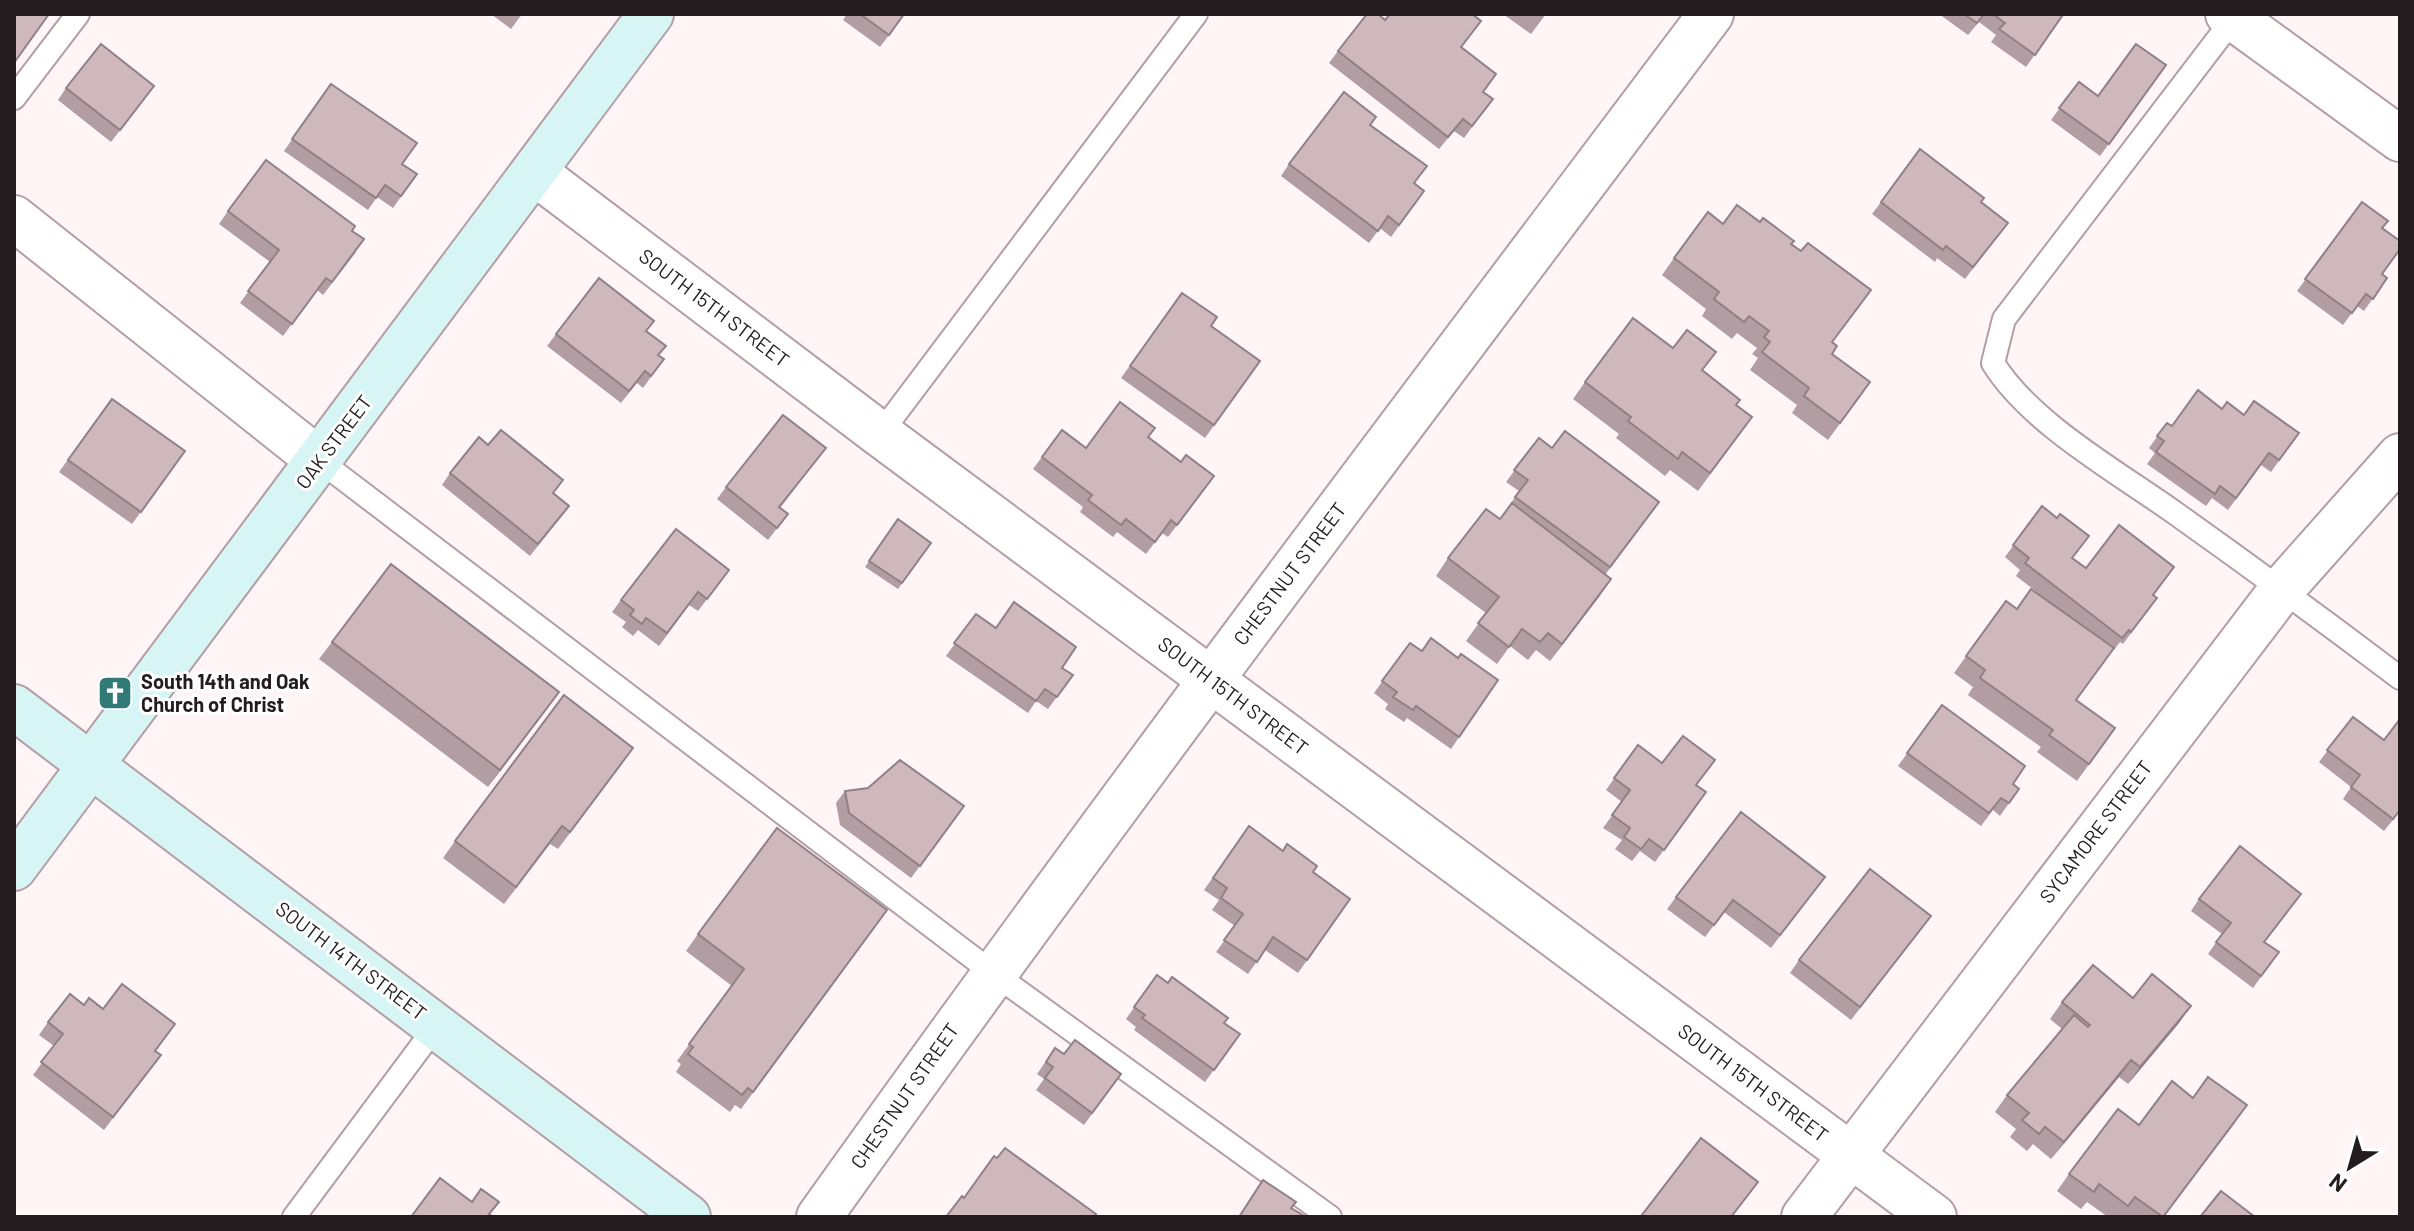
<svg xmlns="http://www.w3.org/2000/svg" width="2414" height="1231" viewBox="0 0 2414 1231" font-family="Barlow,sans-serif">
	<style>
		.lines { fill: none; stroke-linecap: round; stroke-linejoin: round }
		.lane-casing { stroke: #b49ea3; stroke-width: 26 }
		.street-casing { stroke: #b49ea3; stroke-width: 48 }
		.secondary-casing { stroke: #b49ea3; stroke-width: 48 }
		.lane { stroke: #fff; stroke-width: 22 }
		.street { stroke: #fff; stroke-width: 44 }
		.secondary { stroke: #d6f5f4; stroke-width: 44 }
		.wall { fill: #b19da3 }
		.shaded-wall { fill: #908084 }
		.building { fill: #ceb7bd; stroke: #908084; stroke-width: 2 }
		.labels { text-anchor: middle; stroke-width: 6; stroke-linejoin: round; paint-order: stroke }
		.street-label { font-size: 20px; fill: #231b1d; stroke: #fff }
		.poi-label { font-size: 20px; font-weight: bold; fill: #231b1d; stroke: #fff; text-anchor: start }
	</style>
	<rect width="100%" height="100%" fill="#fff5f7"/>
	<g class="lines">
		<g class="lane-casing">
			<g id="lane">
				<path d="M2237,14L2004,319L1993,363C2030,423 2116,471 2175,513C2251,567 2326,622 2400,678"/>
				<polyline points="14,98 78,14"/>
				<polyline points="880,434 1196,14"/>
				<polyline points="320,461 993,973 1330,1217"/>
				<polyline points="294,1217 437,1025"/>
			</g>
		</g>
		<g class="street-casing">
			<g id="street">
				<polyline points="2228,14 2400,139"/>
				<polyline points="534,172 880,434 1934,1217"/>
				<polyline points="14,218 320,461"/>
				<path d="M819,1217C1109,810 1411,413 1711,14"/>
				<polyline points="1804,1217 2282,589 2400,456"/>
			</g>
		</g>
		<g class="secondary-casing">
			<g id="secondary">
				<polyline points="14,707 688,1217"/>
				<polyline points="14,868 651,14"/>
			</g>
		</g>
		<use href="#lane" class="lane"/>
		<use href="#street" class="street"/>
		<use href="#secondary" class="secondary"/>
	</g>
	<g class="wall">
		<polygon points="491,14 522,14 511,29"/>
		<polygon points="847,14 905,14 880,47 843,20"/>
		<polygon points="1503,14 1546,14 1531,34"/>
		<polygon points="1939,14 2060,14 2062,16 2026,67 1991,42 1996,35 1979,22 1968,35"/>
		<polygon points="1385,20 1472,33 1462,47 1483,92 1493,99 1464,138 1454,131 1439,149 1329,63 1338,51"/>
		<polygon points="2166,65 2100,156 2051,120 2079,82 2098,96"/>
		<polygon points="331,84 402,164 417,174 393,208 377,197 368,210 284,151"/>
		<polygon points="154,86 111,142 58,100 66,88"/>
		<polygon points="1371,125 1414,184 1424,191 1391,237 1380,228 1369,243 1281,176 1289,164"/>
		<polygon points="1881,202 1981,202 2008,223 1965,279 1937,258 1935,262 1872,214"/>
		<polygon points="2362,202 2383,228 2382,274 2387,278 2364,311 2357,306 2343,325 2297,291"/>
		<polygon points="228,211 352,231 356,252 323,295 317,290 283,336 240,303 270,262 219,224"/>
		<polygon points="1760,222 1801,251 1871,290 1832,342 1832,354 1870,382 1828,440 1792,413 1797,405 1750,370 1758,358 1752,354 1757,348 1737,333 1732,339 1702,316 1706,309 1662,275 1674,258 1723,224"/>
		<polygon points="1182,293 1211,326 1260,361 1205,438 1121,378"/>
		<polygon points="647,332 659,356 664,359 643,388 637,383 621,403 547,346 556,334"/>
		<polygon points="1702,370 1736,405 1752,417 1698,491 1670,470 1665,476 1616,438 1619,434 1573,399 1585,382"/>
		<polygon points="112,399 185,451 132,524 59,472"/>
		<polygon points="2222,409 2299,433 2271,472 2261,465 2228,510 2212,498 2206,506 2147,464 2155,453 2149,448 2167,423 2172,426"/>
		<polygon points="1062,430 1086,448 1149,437 1205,488 1168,537 1162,533 1146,554 1117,532 1113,537 1080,512 1083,507 1033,469"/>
		<polygon points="1539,438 1552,448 1659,502 1605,575 1611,579 1550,661 1536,650 1528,660 1510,646 1497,664 1466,641 1486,613 1436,576 1448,558 1500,519 1507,509 1519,491 1506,482"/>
		<polygon points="488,445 569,506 530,556 442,485 450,473"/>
		<polygon points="826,448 780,508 788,514 768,540 717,499 726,487"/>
		<polygon points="2042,506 2073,558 2086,568 2174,567 2153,595 2157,598 2123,644 2120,642 2114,650 2113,649 2076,700 2115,728 2077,781 2037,752 2041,747 1968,695 1973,687 1954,673 2006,601 2017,609 2079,624 2016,576 2020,570 2005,557"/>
		<polygon points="898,519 931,543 898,589 865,567"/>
		<polygon points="729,570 698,611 689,605 659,646 638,630 633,636 622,627 626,622 612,612 621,600"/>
		<polygon points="976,614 996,628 1073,675 1048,709 1036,701 1028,713 946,656"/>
		<polygon points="332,642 559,692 488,787 319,659"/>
		<polygon points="1410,643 1422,651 1458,658 1498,680 1451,749 1407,718 1404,722 1385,709 1388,704 1374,693"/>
		<polygon points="1942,705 2013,784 2019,789 2000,816 1993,810 1981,826 1898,766"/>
		<polygon points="2353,717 2400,811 2384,831 2343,799 2351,787 2319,762"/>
		<polygon points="1638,745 1662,763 1706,792 1655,862 1640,851 1632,861 1615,849 1622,840 1603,828 1622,802 1606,790"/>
		<polygon points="621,765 558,849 550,844 504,904 443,858 455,841"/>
		<polygon points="845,791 964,806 911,878 840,825 836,803"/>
		<polygon points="1249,826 1350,899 1298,973 1265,950 1248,974 1216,952 1235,926 1212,910 1219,900 1204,890"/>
		<polygon points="1825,877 1771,948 1724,912 1705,937 1667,909 1676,897"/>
		<polygon points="2301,894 2265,942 2279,952 2253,988 2208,954 2222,934 2191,911 2199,899"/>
		<polygon points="1931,916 1851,1020 1790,973 1799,960"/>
		<polygon points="875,927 741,1109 735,1105 730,1112 676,1072 681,1064 677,1061 732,986 686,951 698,934"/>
		<polygon points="1157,975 1240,1034 1205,1082 1134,1030 1136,1027 1126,1019"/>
		<polygon points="2133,998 2179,1023 2128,1084 2119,1077 2051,1159 2033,1144 2027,1151 2010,1137 2016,1129 1995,1112 2007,1095 2062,1029 2050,1019 2062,1002"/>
		<polygon points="84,1005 155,1051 152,1067 104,1130 33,1075 54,1046 39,1035 48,1022"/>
		<polygon points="1055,1048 1064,1054 1121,1074 1084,1125 1036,1090 1044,1079 1037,1074"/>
		<polygon points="2193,1098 2235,1123 2163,1217 2126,1217 2123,1215 2121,1217 2108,1217 2087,1202 2081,1209 2057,1191 2069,1174 2139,1125"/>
	</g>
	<g class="shaded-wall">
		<polygon points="1611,579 1599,597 1550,661 1562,644"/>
		<polygon points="559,692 547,709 488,787 500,770"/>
		<polygon points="2191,1006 2179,1023 2128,1084 2140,1067"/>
		<polygon points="2131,1060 2119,1077 2051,1159 2064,1142"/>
	</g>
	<g class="building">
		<polygon points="14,14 49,14 14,63"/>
		<polygon points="860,14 904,14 889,35"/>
		<polygon points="1367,14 1378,14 1385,20 1390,14 1472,14 1481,21 1461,47 1496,74 1483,92 1493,99 1472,126 1463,119 1448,137 1338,51"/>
		<polygon points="1964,14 1984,14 1977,23"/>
		<polygon points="1993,14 2060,14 2062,16 2035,55 1999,29 2005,23"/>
		<polygon points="101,44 154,86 120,130 66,88"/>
		<polygon points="2136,44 2166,65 2109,144 2059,108 2079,82 2098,96"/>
		<polygon points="331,84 417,143 402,164 417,174 401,196 385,185 376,198 292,139"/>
		<polygon points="1344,92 1376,117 1370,125 1427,166 1414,183 1424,191 1399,225 1388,216 1378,231 1289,164"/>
		<polygon points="1920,149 1984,198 1981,202 2008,223 1973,267 1946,246 1943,250 1881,202"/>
		<polygon points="266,160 355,226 352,231 364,239 332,282 326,278 292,324 248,291 279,250 228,211"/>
		<polygon points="2362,202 2388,221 2382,228 2400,241 2400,249 2382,274 2387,278 2373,299 2366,294 2352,313 2305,279"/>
		<polygon points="1737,205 1760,222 1763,218 1794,241 1791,244 1801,251 1808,243 1871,290 1832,342 1837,346 1832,354 1870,382 1840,423 1804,396 1809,388 1762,352 1770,342 1764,337 1769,331 1749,316 1744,322 1714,299 1719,292 1674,258 1708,212 1723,224"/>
		<polygon points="599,278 654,321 646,331 666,346 658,355 664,359 651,376 645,371 629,391 556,334"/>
		<polygon points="1182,293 1217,317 1211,326 1260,361 1214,425 1130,366"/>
		<polygon points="1633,318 1673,348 1687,330 1716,352 1702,370 1740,400 1736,405 1752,417 1710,473 1682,452 1678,459 1628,421 1631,417 1585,382"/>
		<polygon points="2198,390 2222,409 2227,402 2244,415 2254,401 2299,433 2279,460 2269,453 2236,498 2220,486 2215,494 2156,452 2164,441 2157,436 2167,423 2172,426"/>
		<polygon points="112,399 185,451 141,512 68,460"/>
		<polygon points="1120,402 1155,428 1148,437 1181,462 1186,455 1214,476 1177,525 1171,520 1155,542 1126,519 1121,525 1088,500 1092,495 1042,457 1062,430 1086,448"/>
		<polygon points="783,415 826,448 779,507 788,514 777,528 726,487"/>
		<polygon points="501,430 563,480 553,493 569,506 538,544 450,473 479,437 488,445"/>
		<polygon points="1565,431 1659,502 1610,567 1515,497 1528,480 1514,470 1539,438 1552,448"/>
		<polygon points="1512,503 1611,579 1562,644 1548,633 1540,642 1522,629 1509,647 1478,623 1499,597 1448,558 1486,509 1500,519"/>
		<polygon points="2042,506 2057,518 2060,514 2089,536 2072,558 2086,568 2119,525 2174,567 2153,595 2157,598 2131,632 2129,630 2122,638 2025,563 2029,558 2013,545"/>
		<polygon points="898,519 931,543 902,583 869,561"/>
		<polygon points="676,529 729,570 707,599 698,592 667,633 646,618 642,624 630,615 634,610 621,600"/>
		<polygon points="391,564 559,692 500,770 332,642"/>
		<polygon points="2031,589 2114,648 2076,700 2115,728 2089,764 2049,735 2053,730 1980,678 1985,670 1966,656 2006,601 2017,609"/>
		<polygon points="1014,602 1076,647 1062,668 1073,675 1057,697 1045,689 1036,701 954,643 976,614 996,628"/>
		<polygon points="1431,638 1458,658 1461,654 1498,680 1459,737 1416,706 1413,710 1393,697 1397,692 1382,681 1410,643 1422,651"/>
		<polygon points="564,695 633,748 570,832 562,826 516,887 455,841"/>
		<polygon points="1942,705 2025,766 2013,784 2019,789 2009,803 2001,798 1989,813 1907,753"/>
		<polygon points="2353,717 2384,740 2400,719 2400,810 2393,819 2351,787 2360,775 2327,750"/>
		<polygon points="1683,736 1715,760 1696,785 1706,792 1664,850 1649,839 1641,849 1624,837 1630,828 1612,815 1630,790 1614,778 1638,745 1662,763"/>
		<polygon points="900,760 964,806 920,866 849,813 845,791 868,788"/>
		<polygon points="1741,812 1825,877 1780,935 1733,900 1714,925 1676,897"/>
		<polygon points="1249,826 1283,851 1287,844 1317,866 1313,872 1350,899 1307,960 1273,937 1257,962 1224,940 1243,914 1221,898 1227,888 1213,878"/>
		<polygon points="777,828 887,910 753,1092 748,1088 742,1095 688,1054 693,1047 689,1044 744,969 698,934"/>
		<polygon points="2240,846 2301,894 2264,942 2279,952 2261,976 2216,942 2231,923 2199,899"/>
		<polygon points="1870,869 1931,916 1860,1007 1799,960"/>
		<polygon points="2093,965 2133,998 2152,974 2191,1006 2140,1067 2131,1060 2064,1142 2045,1127 2039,1134 2022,1120 2029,1113 2007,1095 2074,1015 2088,1027 2090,1025 2062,1002"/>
		<polygon points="1157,975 1168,983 1172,977 1228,1018 1224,1023 1240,1034 1214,1070 1142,1018 1145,1015 1134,1007"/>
		<polygon points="122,984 175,1024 155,1051 161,1055 113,1117 41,1062 63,1034 48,1022 70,994 84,1005 89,998 103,1009"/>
		<polygon points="1075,1040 1121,1074 1092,1113 1045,1078 1053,1067 1046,1062 1055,1048 1064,1054"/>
		<polygon points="2208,1077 2247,1105 2163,1217 2135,1197 2128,1206 2099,1184 2094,1192 2069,1174 2118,1109 2139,1125 2172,1081 2193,1098"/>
		<polygon points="1701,1138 1758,1182 1731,1217 1644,1217 1642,1215"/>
		<polygon points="1005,1148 1096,1214 1093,1217 946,1217 962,1196 964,1198 994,1156 997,1158"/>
		<polygon points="440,1178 472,1202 481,1189 499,1202 489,1214 493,1217 411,1217"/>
		<polygon points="1263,1180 1296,1202 1291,1208 1306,1217 1239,1217"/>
		<polygon points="2221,1191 2255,1217 2200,1217"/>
	</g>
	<defs>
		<g id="church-square" transform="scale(1.8)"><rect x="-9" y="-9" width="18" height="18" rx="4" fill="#317a78" stroke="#fff"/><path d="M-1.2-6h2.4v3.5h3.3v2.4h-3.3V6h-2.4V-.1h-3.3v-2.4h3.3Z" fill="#fff"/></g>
	</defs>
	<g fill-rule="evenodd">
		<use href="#church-square" x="115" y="693"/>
	</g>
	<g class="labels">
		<g class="street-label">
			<text transform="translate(714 308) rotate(37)" y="7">SOUTH 15TH STREET</text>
			<text transform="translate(334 442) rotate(-53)" y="7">OAK STREET</text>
			<text transform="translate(1290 574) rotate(-53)" y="7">CHESTNUT STREET</text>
			<text transform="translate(1233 696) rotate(37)" y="7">SOUTH 15TH STREET</text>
			<text transform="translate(2096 832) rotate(-53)" y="7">SYCAMORE STREET</text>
			<text transform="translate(351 961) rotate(37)" y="7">SOUTH 14TH STREET</text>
			<text transform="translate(1753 1083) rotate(37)" y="7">SOUTH 15TH STREET</text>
			<text transform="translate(905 1096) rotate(-55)" y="7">CHESTNUT STREET</text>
		</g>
		<g class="poi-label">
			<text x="141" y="689">South 14th and Oak<tspan x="141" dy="23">Church of Christ</tspan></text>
		</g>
	</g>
	<rect width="2414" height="1231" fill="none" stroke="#231b1d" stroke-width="32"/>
	<g transform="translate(2350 1167) rotate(217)" stroke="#ffffff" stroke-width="6" paint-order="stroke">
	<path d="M0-6L14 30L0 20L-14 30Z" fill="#231b1d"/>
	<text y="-12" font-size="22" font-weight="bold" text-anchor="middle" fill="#231b1d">N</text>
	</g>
</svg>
